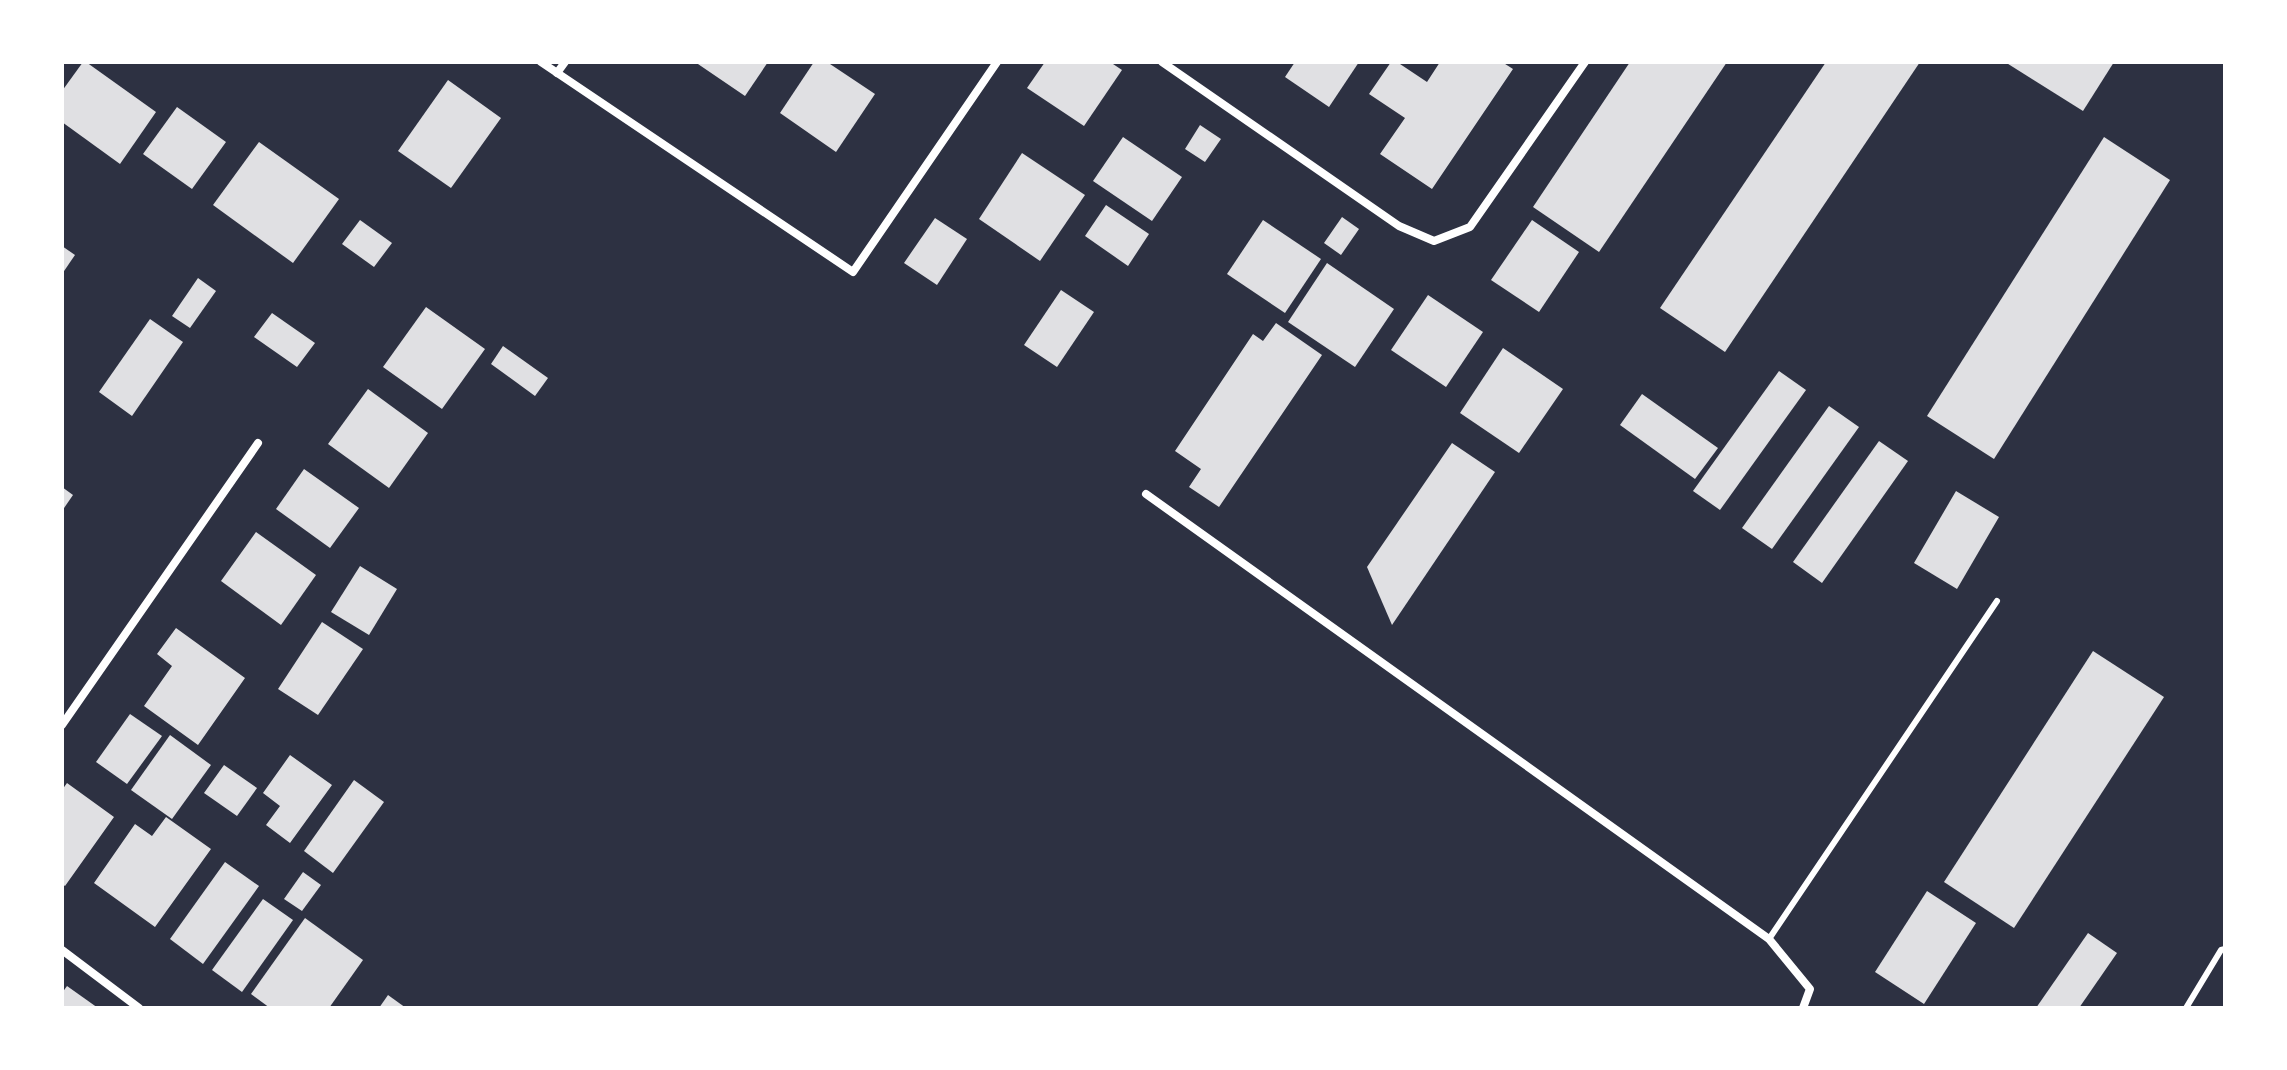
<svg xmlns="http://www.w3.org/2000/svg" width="2287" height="1070" viewBox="0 0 2287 1070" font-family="Bitter,serif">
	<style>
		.building { fill: #e0e0e3 }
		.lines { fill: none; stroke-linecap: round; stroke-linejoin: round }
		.service { stroke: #fff; stroke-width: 6 }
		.minor { stroke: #fff; stroke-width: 8 }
	</style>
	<rect width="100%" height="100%" fill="#2d3142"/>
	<g class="building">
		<polygon points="83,62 86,62 156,112 120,164 62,122 62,91"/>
		<polygon points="695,62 768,62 745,96"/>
		<polygon points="814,62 827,62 875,94 836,152 780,113"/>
		<polygon points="1045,62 1110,62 1122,70 1084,126 1027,88"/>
		<polygon points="1295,62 1359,62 1329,107 1285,77"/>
		<polygon points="1391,62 1397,62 1427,82 1440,62 1502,62 1513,69 1432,189 1380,154 1405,118 1369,94"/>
		<polygon points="1630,62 1727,62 1599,252 1533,207"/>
		<polygon points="1826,62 1920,62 1725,352 1660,308"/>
		<polygon points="2005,62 2114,62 2083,111"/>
		<polygon points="448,80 501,118 451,188 398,151"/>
		<polygon points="177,107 226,142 192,189 143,154"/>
		<polygon points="1200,125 1221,139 1205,162 1185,149"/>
		<polygon points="1123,137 1182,177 1152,221 1093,181"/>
		<polygon points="2104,137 2170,180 1994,459 1927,416"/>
		<polygon points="259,142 339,199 293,263 213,205"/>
		<polygon points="1022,153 1085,195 1040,261 979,219"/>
		<polygon points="1106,205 1149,234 1128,266 1085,236"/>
		<polygon points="1342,217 1359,229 1341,255 1324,243"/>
		<polygon points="935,218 967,239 937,285 904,263"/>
		<polygon points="360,220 392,243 374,267 342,244"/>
		<polygon points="1263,220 1321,259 1285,313 1227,274"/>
		<polygon points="1532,220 1579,252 1539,312 1491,280"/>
		<polygon points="62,246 75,255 62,274"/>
		<polygon points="1327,263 1394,309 1355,367 1288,322"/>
		<polygon points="198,278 216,291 190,328 172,316"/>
		<polygon points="1061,290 1094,312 1057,367 1024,345"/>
		<polygon points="1428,295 1483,332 1446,387 1391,350"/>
		<polygon points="426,307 485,349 442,409 383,367"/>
		<polygon points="272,313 315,343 297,367 254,337"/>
		<polygon points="150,319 183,342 132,416 99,392"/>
		<polygon points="1276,323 1322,355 1219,507 1189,487 1201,469 1175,451 1253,334 1263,341"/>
		<polygon points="503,346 548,378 535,396 491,364"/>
		<polygon points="1503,348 1563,389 1519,453 1460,413"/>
		<polygon points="1779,371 1806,390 1720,510 1693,491"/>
		<polygon points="368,389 428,433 389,488 328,444"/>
		<polygon points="1642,394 1718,448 1695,479 1620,425"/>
		<polygon points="1829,406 1859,427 1772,549 1742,528"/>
		<polygon points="1879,441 1908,461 1822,583 1793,562"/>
		<polygon points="1452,443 1495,472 1392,625 1367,567"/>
		<polygon points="304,469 359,508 330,548 276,509"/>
		<polygon points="62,487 73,495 62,511"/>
		<polygon points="1956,491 1999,517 1957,589 1914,563"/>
		<polygon points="256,532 316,575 281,625 221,581"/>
		<polygon points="360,566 397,589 369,635 331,612"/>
		<polygon points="322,622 363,649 318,715 278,689"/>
		<polygon points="176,628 245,678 198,745 144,706 172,666 157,654"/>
		<polygon points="2093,651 2164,697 2014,928 1944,882"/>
		<polygon points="130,714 162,736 127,784 96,762"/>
		<polygon points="170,735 211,765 172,819 131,790"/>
		<polygon points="290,755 332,785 290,843 266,825 280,806 263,793"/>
		<polygon points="224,765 257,788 237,816 204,793"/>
		<polygon points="354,780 384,802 333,873 304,851"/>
		<polygon points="67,783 114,817 65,886 62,884 62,824 64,822 62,820 62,790"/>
		<polygon points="166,817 211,849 155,927 94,883 135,824 152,836"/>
		<polygon points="225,862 259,886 203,964 170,939"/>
		<polygon points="303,872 321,885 302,911 284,899"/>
		<polygon points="1927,891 1976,923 1924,1004 1875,972"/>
		<polygon points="263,899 293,920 242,992 212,970"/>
		<polygon points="305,918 363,960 329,1008 270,1008 251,994"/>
		<polygon points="2088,933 2117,953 2079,1008 2036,1008"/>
		<polygon points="67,986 98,1008 62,1008 62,993"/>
		<polygon points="388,995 406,1008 379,1008"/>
	</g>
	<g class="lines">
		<g class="service">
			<polyline points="1769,939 1997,601"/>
			<polyline points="2186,1008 2221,950 2225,949"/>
		</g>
		<g class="minor">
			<polyline points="541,62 853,272 997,62"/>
			<polyline points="1162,62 1399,226 1434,241 1470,227 1585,62"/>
			<polyline points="557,73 565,62"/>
			<polyline points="1146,494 1769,939 1810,989 1803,1008"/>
			<polyline points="62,725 258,443"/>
			<polyline points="62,950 139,1008"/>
		</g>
	</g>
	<rect width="2287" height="1070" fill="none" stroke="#ffffff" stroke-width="128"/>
</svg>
